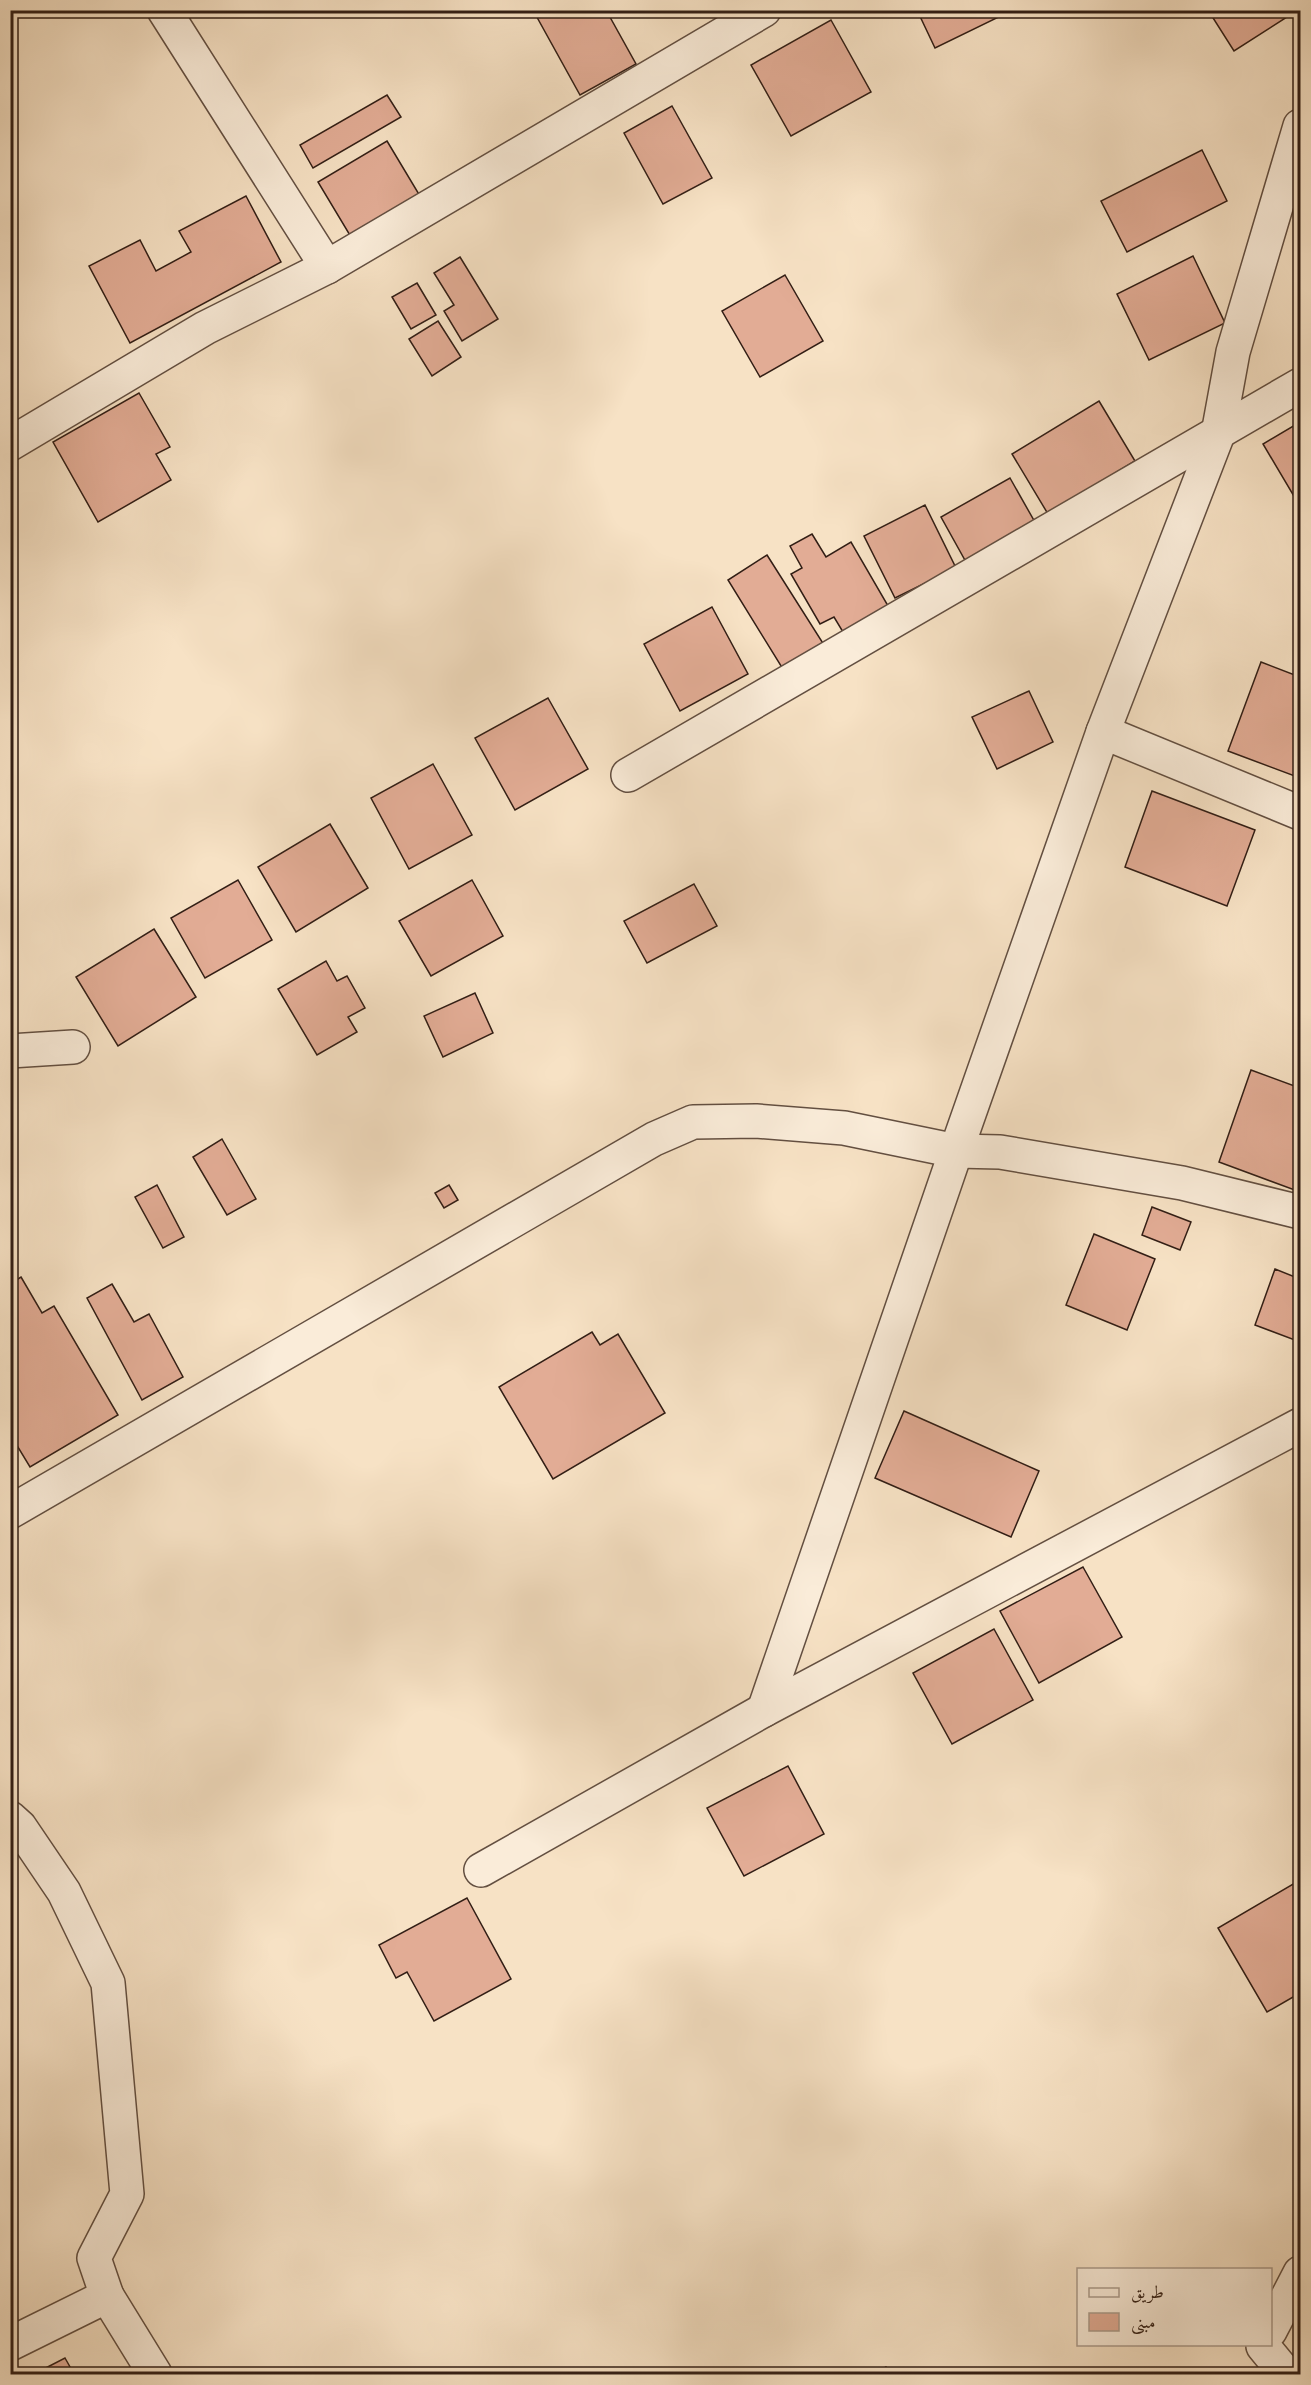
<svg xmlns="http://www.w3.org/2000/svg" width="1311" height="2385" viewBox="0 0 1311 2385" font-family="'EB Garamond',Amiri,serif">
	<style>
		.building { fill: #e2ac95; stroke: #321e15; stroke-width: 1.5 }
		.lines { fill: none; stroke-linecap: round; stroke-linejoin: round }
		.minor-casing { stroke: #634f41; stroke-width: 36 }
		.minor { stroke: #faecd9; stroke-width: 33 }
	</style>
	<rect width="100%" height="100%" fill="#f7e2c5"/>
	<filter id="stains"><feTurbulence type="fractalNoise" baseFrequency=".00333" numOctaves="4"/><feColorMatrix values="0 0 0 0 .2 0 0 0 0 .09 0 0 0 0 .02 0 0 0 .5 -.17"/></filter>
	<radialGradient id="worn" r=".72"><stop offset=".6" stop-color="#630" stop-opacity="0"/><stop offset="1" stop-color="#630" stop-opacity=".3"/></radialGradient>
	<g class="building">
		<polygon points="533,10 606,10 636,64 580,95"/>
		<polygon points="917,10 1008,10 1009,12 935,48"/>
		<polygon points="1208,10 1298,10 1234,51"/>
		<polygon points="831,20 871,92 791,136 751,65"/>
		<polygon points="387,95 401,117 313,168 300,145"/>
		<polygon points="672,106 712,178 663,204 624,133"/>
		<polygon points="387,141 423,201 354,242 318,182"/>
		<polygon points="1202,150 1227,201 1127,252 1101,201"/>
		<polygon points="246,196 281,262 130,343 89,266 140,240 156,271 191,252 179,231"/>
		<polygon points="1193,256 1225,323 1149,360 1117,294"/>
		<polygon points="460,257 498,319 462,341 444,311 454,305 434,273"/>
		<polygon points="785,275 823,341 760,377 722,311"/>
		<polygon points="417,283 436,315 411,329 392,297"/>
		<polygon points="438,321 461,357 432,376 409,339"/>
		<polygon points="139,393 170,447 156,454 171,480 98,522 53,442"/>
		<polygon points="1099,401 1135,461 1048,514 1012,454"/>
		<polygon points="1295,425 1300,434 1300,495 1295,498 1263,444"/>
		<polygon points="1010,478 1036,524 966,562 941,517"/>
		<polygon points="925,505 956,568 895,598 864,536"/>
		<polygon points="812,534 826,557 851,542 891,611 846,637 834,617 820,624 791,574 802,568 790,546"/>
		<polygon points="767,555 826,648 786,674 728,580"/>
		<polygon points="712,607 748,674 680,711 644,644"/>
		<polygon points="1261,662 1300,677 1300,778 1228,751"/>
		<polygon points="1029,691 1053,742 997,769 972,717"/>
		<polygon points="548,698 588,769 515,810 475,738"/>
		<polygon points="433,764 472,835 409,869 371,798"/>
		<polygon points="1152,791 1255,830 1227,906 1125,867"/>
		<polygon points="330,824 368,888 296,932 258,867"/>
		<polygon points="238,880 272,940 205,978 171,918"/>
		<polygon points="472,880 503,936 431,976 399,921"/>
		<polygon points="694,884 717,926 647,963 624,921"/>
		<polygon points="154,929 196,997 118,1046 76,977"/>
		<polygon points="326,961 337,981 347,976 365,1008 348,1017 357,1032 317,1055 278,989"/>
		<polygon points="475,993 493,1033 443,1057 424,1016"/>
		<polygon points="1251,1070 1300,1088 1300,1192 1219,1162"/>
		<polygon points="222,1139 256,1199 227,1215 193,1157"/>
		<polygon points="157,1185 184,1237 163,1248 135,1197"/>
		<polygon points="449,1185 458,1200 444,1208 435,1193"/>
		<polygon points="1152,1207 1191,1222 1180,1250 1142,1235"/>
		<polygon points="1094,1234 1155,1259 1127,1330 1066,1305"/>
		<polygon points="1275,1269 1300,1279 1300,1342 1255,1325"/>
		<polygon points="21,1277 42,1313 54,1306 118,1415 30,1467 10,1434 10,1284"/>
		<polygon points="112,1284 134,1322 149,1314 183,1377 142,1400 87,1298"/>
		<polygon points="592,1332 600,1345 618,1334 665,1413 553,1479 499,1387"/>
		<polygon points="904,1411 1039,1471 1011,1537 875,1478"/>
		<polygon points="1083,1567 1122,1637 1039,1683 1000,1611"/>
		<polygon points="994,1629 1033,1700 952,1744 913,1673"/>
		<polygon points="788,1766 824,1834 744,1876 707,1808"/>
		<polygon points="1300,1880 1300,1993 1267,2012 1218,1928"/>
		<polygon points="467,1898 511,1979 434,2021 407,1972 396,1978 379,1945"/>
		<polygon points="65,2358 74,2374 34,2374"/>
		<polygon points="886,2367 890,2374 872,2374"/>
	</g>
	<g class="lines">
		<g class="minor-casing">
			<g id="minor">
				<polyline points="164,10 327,267"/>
				<polyline points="10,444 205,328 327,267 764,10"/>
				<polyline points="1103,732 1300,813"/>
				<polyline points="628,775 1300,385"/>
				<polyline points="10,1051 73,1047"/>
				<polyline points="10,1512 654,1139 693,1122 756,1121 844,1128 956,1151 1000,1152 1182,1183 1300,1212"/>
				<polyline points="764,1710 956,1151 1103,732 1218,434 1233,352 1300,126"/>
				<polyline points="10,1818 20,1827 64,1892 108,1983 127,2194 94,2258 107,2296"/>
				<polyline points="481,1870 764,1710 1300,1425"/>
				<polyline points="1270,2331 1300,2273"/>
				<polyline points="10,2344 107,2296 155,2374"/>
				<polyline points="1263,2346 1286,2374"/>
			</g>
		</g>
		<use href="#minor" class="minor"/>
	</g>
	<rect width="1311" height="2385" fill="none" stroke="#f7e2c5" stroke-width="36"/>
	<rect x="12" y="12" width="1287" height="2361" fill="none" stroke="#321e15" stroke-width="3"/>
	<rect x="18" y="18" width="1275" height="2349" fill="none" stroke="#321e15" stroke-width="1.5"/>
	<rect x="1077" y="2268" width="195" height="78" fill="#faecd9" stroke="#aa9a8b" stroke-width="1.5"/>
	<rect x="1089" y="2288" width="30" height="9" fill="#faecd9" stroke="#aa9a8b" stroke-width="1.5"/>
	<text x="1131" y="2298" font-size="18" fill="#321e15">طريق</text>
	<rect x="1089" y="2313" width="30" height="18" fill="#e2ac95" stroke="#aa9a8b" stroke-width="1.5"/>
	<text x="1131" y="2328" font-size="18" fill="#321e15">مبنى</text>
	<rect width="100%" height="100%" filter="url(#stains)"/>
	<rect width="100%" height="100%" fill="url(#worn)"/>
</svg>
